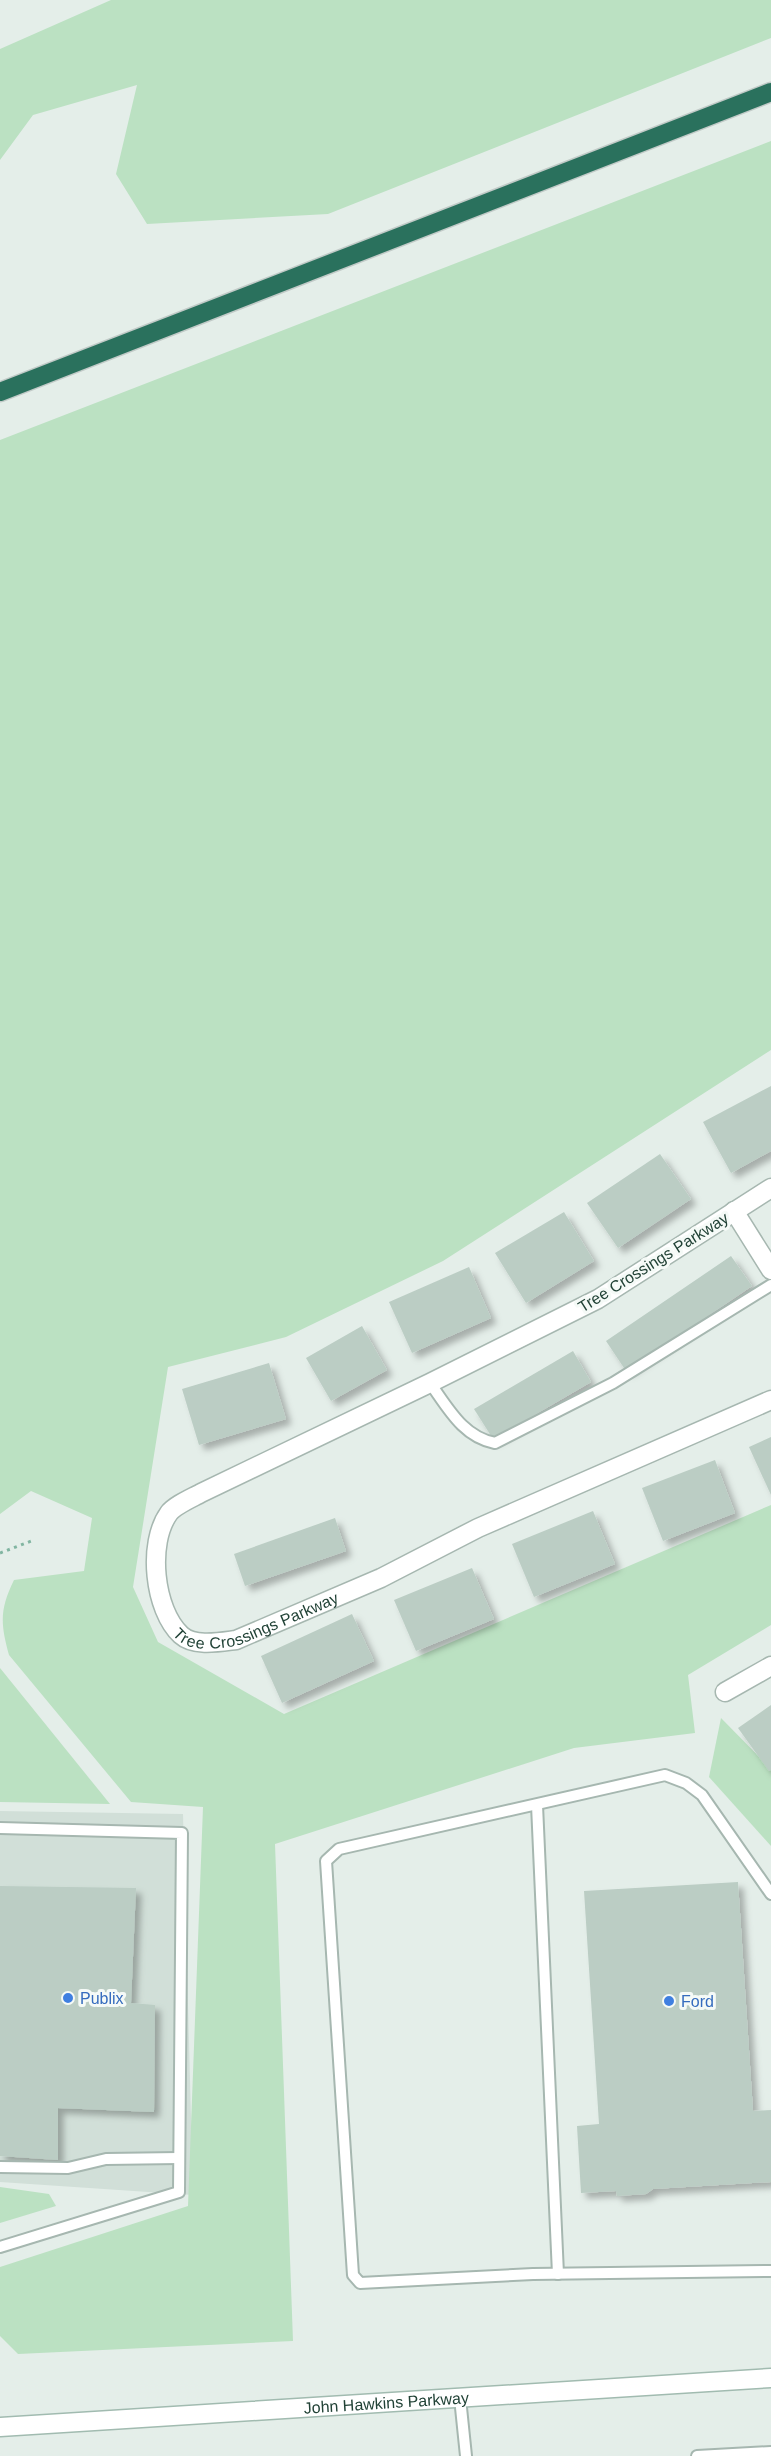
<svg xmlns="http://www.w3.org/2000/svg" width="771" height="2456" viewBox="0 0 771 2456" font-family="Helvetica,sans-serif">
	<style>
		.built { fill: #d1dfd8 }
		.green { fill: #bbe1c2 }
		.building { fill: #bbcdc4; filter: url(#shadow) }
		.lines { fill: none; stroke-linecap: round; stroke-linejoin: round }
		.service-casing { stroke: #a6b7b0; stroke-width: 14 }
		.minor-casing { stroke: #a6b7b0; stroke-width: 21 }
		.secondary-casing { stroke: #a1bbb0; stroke-width: 21 }
		.motorway-casing { stroke: #c1cac7; stroke-width: 21 }
		.path { stroke: #81b5a1; stroke-width: 3; stroke-dasharray: 3 4.5; stroke-linecap: butt }
		.service { stroke: #fff; stroke-width: 10 }
		.minor { stroke: #fff; stroke-width: 18 }
		.secondary { stroke: #fff; stroke-width: 18 }
		.motorway { stroke: #2a715d; stroke-width: 18 }
		.shop-dot { fill: #3f7fe0; stroke: #f5faf7; stroke-width: 2 }
		.labels { text-anchor: middle; stroke-width: 6; stroke-linejoin: round; paint-order: stroke }
		.street-label { font-size: 16px; fill: #214236; stroke: #f5faf7 }
		.shop-label { font-size: 16px; fill: #366cbe; stroke: #f5faf7; text-anchor: start }
	</style>
	<defs>
		<filter id="shadow"><feDropShadow dx="5.5" dy="5.5" stdDeviation="3" flood-color="#0004"/></filter>
	</defs>
	<rect width="100%" height="100%" fill="#e4eee9"/>
	<polygon class="built" points="0,1811 183,1814 193,2195 0,2182"/>
	<g class="green">
		<polygon points="111,0 771,0 771,38 328,214 147,224 116,174 137,85 33,115 0,160 0,49"/>
		<path d="M771,141V1050L443,1261L286,1337L168,1367L133,1587L158,1642L284,1714L771,1505V1625L688,1675L695,1733L574,1748L275,1844L293,2341L18,2354L0,2336V2267L188,2206L203,1807L131,1802L9,1655C0,1622 0,1609 14,1580L84,1571L92,1518L31,1491L0,1514V440Z"/>
		<polygon points="0,1668 110,1804 0,1802"/>
		<polygon points="721,1718 771,1769 771,1846 709,1777"/>
		<polygon points="0,2187 49,2194 56,2206 0,2223"/>
	</g>
	<g class="building">
		<polygon points="771,1086 771,1151 731,1173 703,1122"/>
		<polygon points="660,1154 691,1199 618,1248 587,1203"/>
		<polygon points="564,1212 594,1261 526,1303 495,1253"/>
		<polygon points="731,1256 752,1286 626,1371 606,1341"/>
		<polygon points="469,1267 491,1318 412,1353 389,1302"/>
		<polygon points="362,1326 387,1370 331,1401 306,1358"/>
		<polygon points="573,1351 591,1382 493,1439 474,1409"/>
		<polygon points="269,1363 286,1419 199,1445 182,1389"/>
		<polygon points="771,1437 771,1495 749,1447"/>
		<polygon points="715,1460 735,1513 663,1541 642,1488"/>
		<polygon points="593,1511 615,1564 534,1597 512,1544"/>
		<polygon points="335,1518 346,1551 245,1586 234,1554"/>
		<polygon points="472,1568 494,1619 416,1651 394,1600"/>
		<polygon points="352,1614 374,1661 282,1703 261,1656"/>
		<polygon points="771,1705 771,1770 769,1771 738,1728"/>
		<polygon points="738,1882 753,2111 771,2110 771,2182 653,2189 646,2194 617,2196 616,2191 581,2193 577,2126 599,2124 584,1891"/>
		<polygon points="0,1886 136,1888 131,2003 155,2005 154,2112 58,2108 58,2160 0,2156"/>
	</g>
	<g class="lines">
		<g class="service-casing">
			<g id="service">
				<path d="M430,1383C448,1408 463,1437 495,1443L613,1383L771,1285"/>
				<polyline points="537,1805 558,2274"/>
				<polyline points="0,1828 182,1833 179,2192 0,2247"/>
				<polyline points="771,1894 702,1795 686,1783 665,1775 339,1849 326,1861 353,2275 360,2283 533,2274 771,2271"/>
				<polyline points="0,2167 68,2168 106,2159 179,2158"/>
				<polyline points="460,2398 466,2456"/>
				<polyline points="697,2456 771,2452"/>
			</g>
		</g>
		<g class="minor-casing">
			<g id="minor">
				<path id="s1" d="M771,1188L598,1299L430,1383L201,1493C192,1498 175,1505 169,1513C147,1543 154,1610 181,1635C194,1647 220,1642 236,1640L381,1578L478,1528L771,1400"/>
				<polyline points="734,1211 771,1270"/>
				<polyline points="725,1692 771,1666"/>
			</g>
		</g>
		<g class="secondary-casing">
			<g id="secondary">
				<path id="s2" d="M0,2427L771,2378"/>
			</g>
		</g>
		<g class="motorway-casing">
			<polyline id="motorway" points="0,392 771,92"/>
		</g>
		<polyline class="path" points="0,1553 34,1540"/>
		<use href="#service" class="service"/>
		<use href="#minor" class="minor"/>
		<use href="#secondary" class="secondary"/>
		<use href="#motorway" class="motorway"/>
	</g>
	<g class="shop-dot">
		<circle cx="68" cy="1998" r="6"/>
		<circle cx="669" cy="2001" r="6"/>
	</g>
	<g class="labels">
		<g class="street-label">
			<text transform="translate(653 1262) rotate(-32)" y="6">Tree Crossings Parkway</text>
			<text dy="6" stroke="none"><textPath href="#s1" startOffset="896">Tree Crossings Parkway</textPath></text>
			<text dy="6" stroke="none"><textPath href="#s2" startOffset="387">John Hawkins Parkway</textPath></text>
		</g>
		<g class="shop-label">
			<text x="80" y="2004">Publix</text>
			<text x="681" y="2007">Ford</text>
		</g>
	</g>
</svg>
